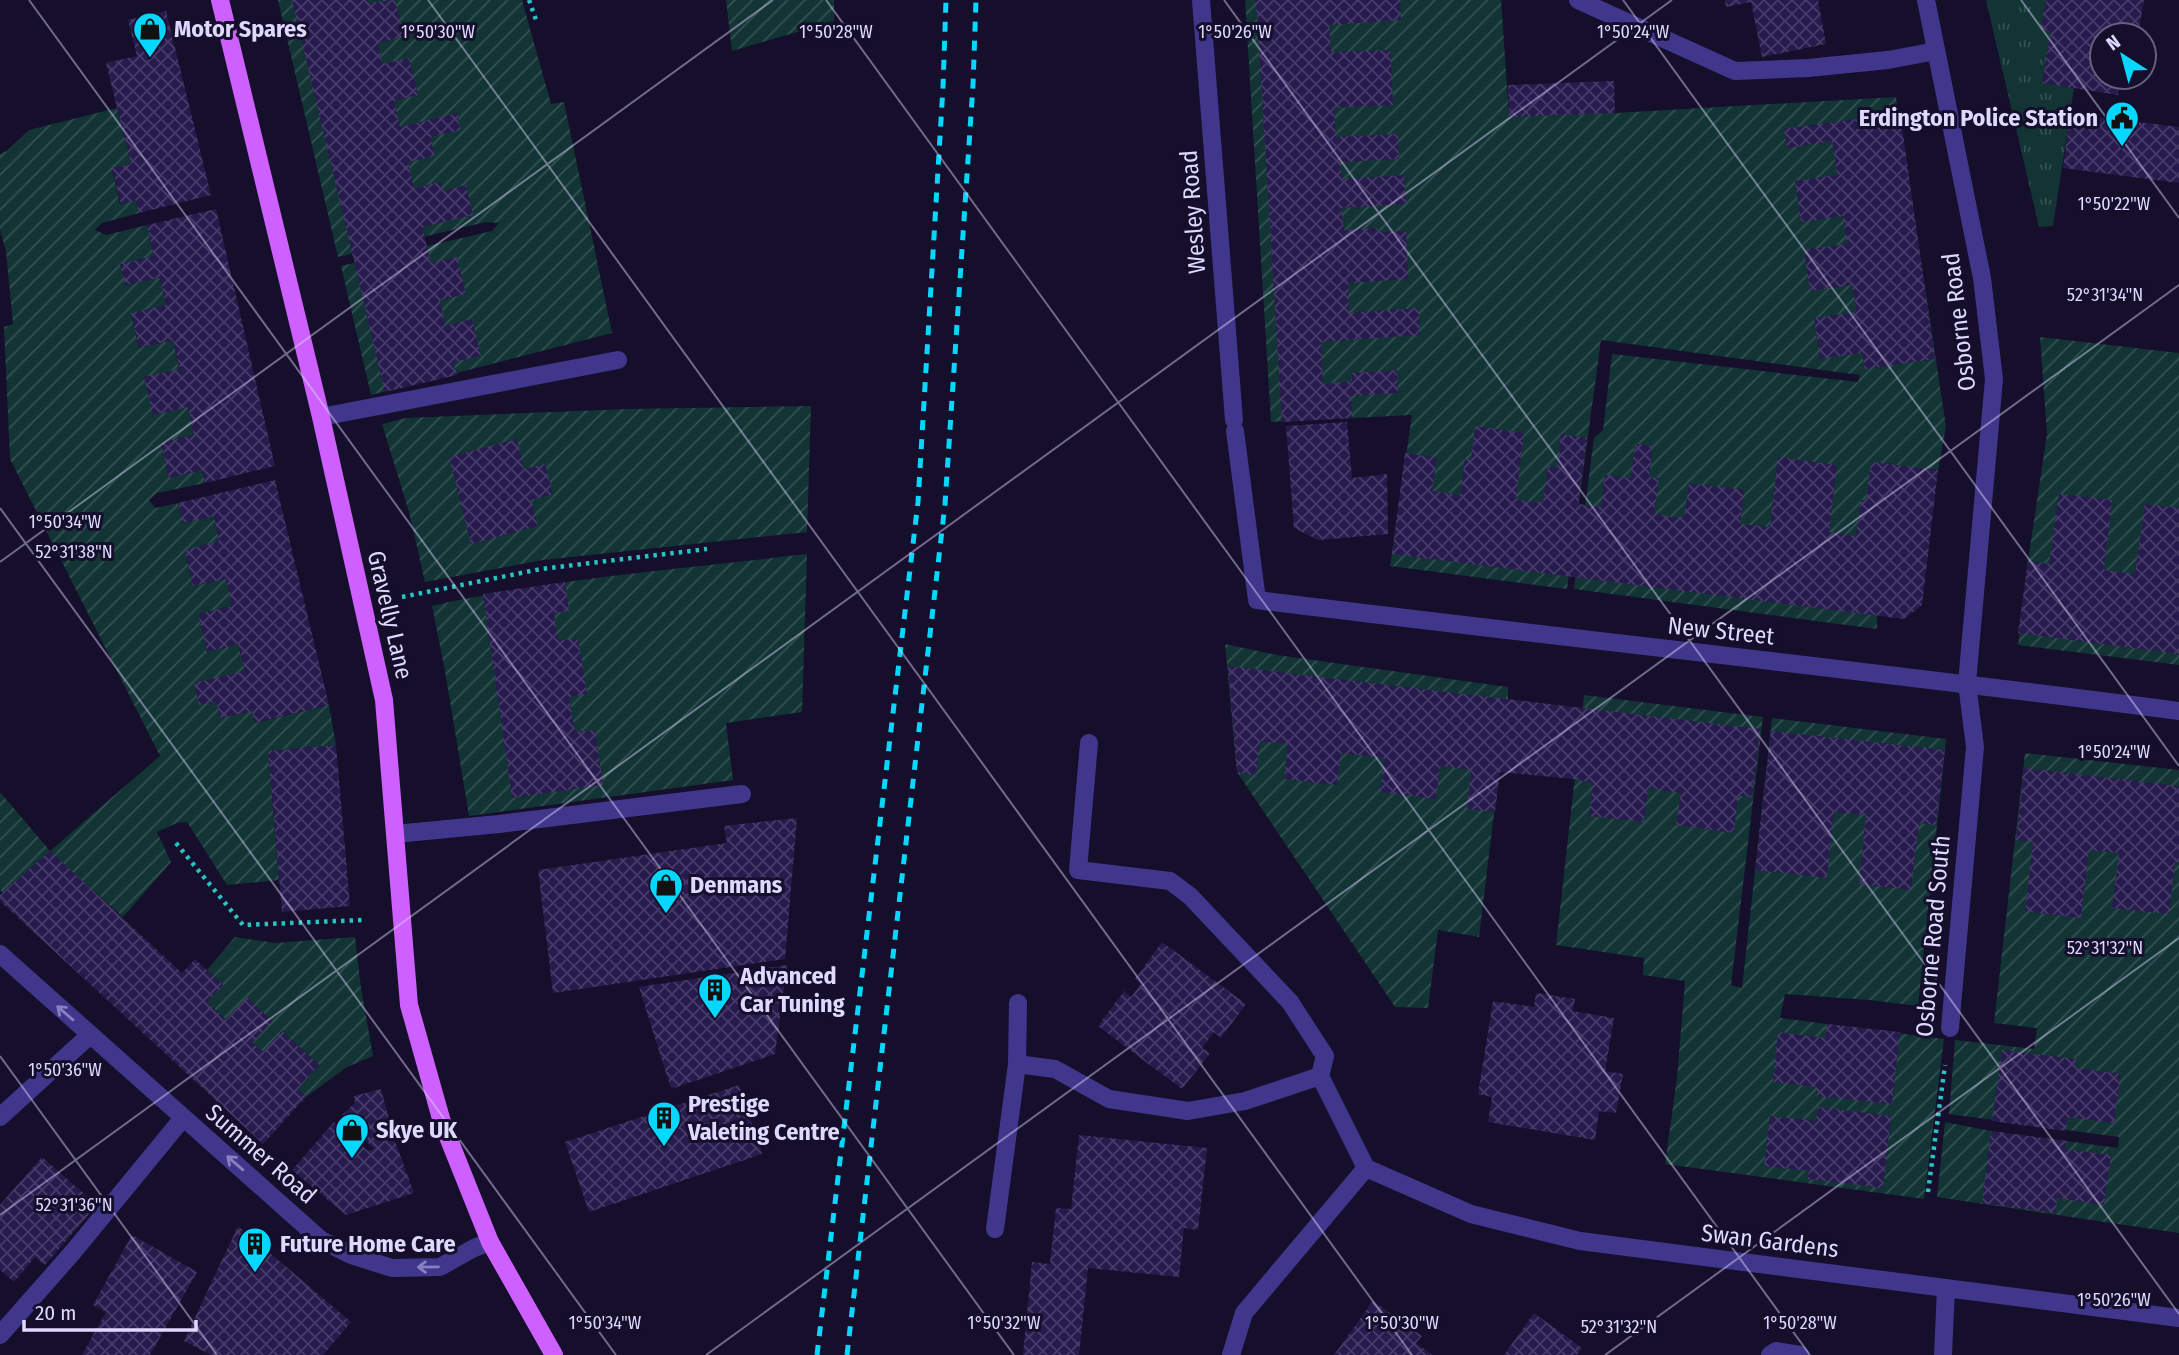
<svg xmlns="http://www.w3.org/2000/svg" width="2179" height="1355" viewBox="0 0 2179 1355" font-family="'Fira Sans Condensed',sans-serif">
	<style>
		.grass { fill: url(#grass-tufts) }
		.garden { fill: url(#garden-furrows) }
		.building { fill: url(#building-cross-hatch) }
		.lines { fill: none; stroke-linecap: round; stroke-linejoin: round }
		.path { stroke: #28c3c3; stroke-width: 4.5; stroke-dasharray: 3.5 5; stroke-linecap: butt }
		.minor { stroke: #40378d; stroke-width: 18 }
		.major { stroke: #cd60ff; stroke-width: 18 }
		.rail { stroke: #05d7ff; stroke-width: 5; stroke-dasharray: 10 9; stroke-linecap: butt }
		.oneway { stroke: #8880c0 }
		.ticks { fill: none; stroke: #dfd9ff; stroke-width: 2; stroke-opacity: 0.45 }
		.labels { text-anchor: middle; stroke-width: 6; stroke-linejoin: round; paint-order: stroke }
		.poi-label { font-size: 24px; font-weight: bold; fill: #dfd9ff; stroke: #150f2b; text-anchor: start }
		.street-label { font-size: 24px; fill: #dfd9ff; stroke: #150f2b }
		.ticks-label { font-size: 18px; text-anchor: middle; fill: #dfd9ff; stroke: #150f2b; stroke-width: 6; stroke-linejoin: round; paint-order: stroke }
	</style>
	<defs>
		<pattern id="grass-tufts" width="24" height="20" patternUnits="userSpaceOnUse" patternTransform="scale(1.75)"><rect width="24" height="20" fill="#123435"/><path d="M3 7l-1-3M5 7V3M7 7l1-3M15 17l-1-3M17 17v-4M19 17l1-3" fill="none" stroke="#345153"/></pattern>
		<pattern id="garden-furrows" width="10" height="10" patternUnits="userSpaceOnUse" patternTransform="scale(1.75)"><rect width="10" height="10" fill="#123435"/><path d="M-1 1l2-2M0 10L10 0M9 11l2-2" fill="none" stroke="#345153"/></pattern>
		<pattern id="building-cross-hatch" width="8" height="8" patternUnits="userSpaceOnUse" patternTransform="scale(1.75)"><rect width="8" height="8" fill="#271a4d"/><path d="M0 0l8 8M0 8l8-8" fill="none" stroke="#463b68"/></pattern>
	</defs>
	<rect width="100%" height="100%" fill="#150f2b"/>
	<polygon class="grass" points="1986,0 2046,0 2042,30 2051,31 2042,83 2074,88 2053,226 2039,227"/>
	<g class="garden">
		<polygon points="278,0 522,0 551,104 564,102 612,333 371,395 341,266 492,231 499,223 486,222 338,257"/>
		<polygon points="726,0 834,0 834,21 732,51"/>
		<polygon points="1245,0 1501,0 1509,116 1615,113 1896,97 1946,426 1938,470 1897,466 1877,615 1877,629 1574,589 1594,438 1603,430 1612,354 1858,382 1860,375 1601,340 1567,589 1390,566 1412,415 1271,422"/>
		<polygon points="117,108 131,164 112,169 120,204 136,200 139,213 102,223 95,230 106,235 147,225 154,256 121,264 125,285 160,278 166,305 131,314 139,348 173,340 194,435 161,443 169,478 202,470 205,483 157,493 149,500 155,508 178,503 183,523 214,516 219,541 185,551 193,586 226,579 232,606 199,614 207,652 238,644 245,671 199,705 216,701 220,718 252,711 255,723 329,705 336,745 268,751 279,880 227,885 187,822 177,823 157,832 171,862 123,917 50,852 3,893 0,890 0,792 50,851 160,756 10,459 4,327 13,324 6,251 0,230 0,154 7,151 29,130"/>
		<polygon points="2040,337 2179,353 2179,665 2018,645 2028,561 2047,434"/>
		<polygon points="811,406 807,532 543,560 425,582 409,512 382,424 406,418 628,409"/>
		<path d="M807,554L802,712L726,723L733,780L469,816L445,671L432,606C555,578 681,569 807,554Z"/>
		<polygon points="1225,644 1277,655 1508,687 1508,699 1479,937 1438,930 1428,1008 1395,1007 1237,772"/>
		<polygon points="1584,695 1763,717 1731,985 1742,988 1772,718 1946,739 1918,1006 1869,1000 1785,994 1780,1018 1944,1039 1924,1199 1665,1164 1677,1078 1685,981 1643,975 1644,958 1556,945"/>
		<polygon points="2025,753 2179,770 2179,1233 1937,1197 1945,1122 1991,1131 2118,1148 2119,1137 1949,1114 1955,1040 2034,1049 2037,1028 1994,1023"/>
		<polygon points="235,937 275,943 355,937 361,988 373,1056 347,1067 306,1097 298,1089 319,1065 282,1031 263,1052 252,1043 272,1021 247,998 226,1020 207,1002 223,985 207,970"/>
	</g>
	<g class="building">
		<polygon points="292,0 368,0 369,3 395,0 404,36 378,43 382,64 409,58 418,95 394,101 400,127 457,113 461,130 430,137 435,156 408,162 414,188 441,182 443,191 466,185 473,215 422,227 431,263 457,257 466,294 440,300 445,326 472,319 481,356 453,362 457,375 385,392"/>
		<polygon points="1256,0 1400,0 1401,20 1329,25 1331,52 1390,50 1392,78 1393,105 1334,108 1336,137 1398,134 1399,159 1340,162 1342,179 1404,175 1406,204 1341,208 1344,230 1377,228 1378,232 1406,231 1408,279 1348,283 1349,313 1419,308 1420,335 1321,342 1323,384 1352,381 1352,373 1397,370 1398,393 1351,396 1352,418 1282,422"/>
		<polygon points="1725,0 1818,0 1826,44 1762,57 1751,2 1726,7"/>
		<polygon points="2046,0 2144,0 2138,35 2102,35 2102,77 2121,77 2118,95 2042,83 2051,31 2041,30"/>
		<polygon points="166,11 211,195 139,213 136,200 121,204 112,168 131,164 106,63 137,56 128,20"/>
		<polygon points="1614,81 1615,113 1509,117 1508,85"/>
		<polygon points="1900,113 1935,359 1865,369 1862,353 1820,359 1814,318 1857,312 1852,285 1810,291 1804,250 1847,244 1845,231 1843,216 1801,222 1795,181 1837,175 1835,159 1832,141 1787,148 1784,129"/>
		<polygon points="2070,114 2179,127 2179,183 2063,168"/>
		<polygon points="216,209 275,466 205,483 202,470 169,478 161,443 194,435 188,407 153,415 144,377 180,369 173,340 139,348 131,313 166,305 160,278 125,285 120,264 154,256 147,225"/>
		<polygon points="1347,422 1352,478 1387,474 1388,534 1318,540 1294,528 1286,426"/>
		<polygon points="1475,426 1524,433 1516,499 1532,502 1543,502 1548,466 1557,468 1561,434 1587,438 1578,504 1601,507 1605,475 1631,478 1635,444 1653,446 1649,477 1659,478 1654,513 1671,517 1684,517 1689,483 1744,490 1740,524 1770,527 1778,457 1837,465 1829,532 1856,536 1861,500 1866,500 1871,462 1938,470 1922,605 1904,619 1392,554 1405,453 1437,458 1432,491 1460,495 1465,459 1471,460"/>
		<polygon points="517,439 524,469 545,464 553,494 531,500 538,526 471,544 449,457"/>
		<polygon points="275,480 329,705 254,723 252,711 220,718 216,701 199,705 194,683 245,671 238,644 207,652 198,614 232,606 226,579 193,586 185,550 219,541 214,516 183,523 178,503"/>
		<polygon points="2059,494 2112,500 2104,570 2135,574 2145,504 2179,508 2179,654 2018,633 2028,561 2049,564"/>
		<polygon points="565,582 569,611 554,613 558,641 578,638 587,694 569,697 575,732 595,730 603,785 512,798 483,594"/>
		<polygon points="1228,666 1760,729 1752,797 1738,796 1734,833 1676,825 1681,793 1648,788 1644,822 1589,816 1593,783 1574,779 1500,772 1495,812 1467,809 1471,770 1440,766 1436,799 1380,792 1384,758 1341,753 1337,785 1284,779 1288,744 1260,741 1256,776 1237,772"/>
		<polygon points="1771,731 1945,750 1936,825 1919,823 1911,890 1859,884 1866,815 1834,812 1827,878 1755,870"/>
		<polygon points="336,745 350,906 282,912 268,751"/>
		<polygon points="2024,768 2179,786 2179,862 2175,862 2169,914 2112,908 2119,853 2089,850 2081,918 2025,911 2033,842 2016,840"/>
		<polygon points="797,818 785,959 553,993 538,870 727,843 724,826"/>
		<polygon points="50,851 182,973 195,959 223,985 207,1002 226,1020 247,997 272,1021 252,1043 263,1052 282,1031 319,1065 298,1089 306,1097 263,1144 0,901 0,895"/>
		<polygon points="1162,942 1246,1004 1221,1038 1214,1032 1202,1048 1210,1053 1182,1089 1098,1026 1124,991 1131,997 1141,984 1135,979"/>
		<polygon points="787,965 775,1054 671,1089 639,987"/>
		<polygon points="1536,993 1575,999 1573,1011 1614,1018 1605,1071 1623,1074 1616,1113 1599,1111 1595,1140 1488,1122 1492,1097 1478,1094 1493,1001 1534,1007"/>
		<polygon points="1827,1024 1900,1032 1892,1104 1817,1096 1817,1087 1773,1082 1778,1032 1825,1038"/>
		<polygon points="2002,1050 2076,1059 2076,1068 2121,1074 2114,1123 2068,1117 2066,1131 1992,1121"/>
		<polygon points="739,1085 762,1154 589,1212 565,1142"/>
		<polygon points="381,1089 395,1141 414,1193 346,1215 292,1170 334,1122 368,1151 374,1149 342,1115 355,1103 354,1096"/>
		<polygon points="1818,1107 1891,1116 1883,1188 1808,1179 1809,1171 1764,1166 1770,1116 1816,1121"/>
		<polygon points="1991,1131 2067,1141 2065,1149 2111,1155 2104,1205 2057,1198 2056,1213 1982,1203"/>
		<polygon points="1079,1135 1207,1148 1198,1230 1184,1228 1179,1277 1088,1268 1079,1355 1023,1355 1032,1262 1050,1264 1056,1208 1071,1209"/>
		<polygon points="42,1157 97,1205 45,1265 35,1257 14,1282 0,1270 0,1205"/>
		<polygon points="238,1226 351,1322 323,1355 211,1355 184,1341"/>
		<polygon points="132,1235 197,1272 150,1355 82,1355 106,1312 93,1305"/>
		<polygon points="1373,1301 1422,1336 1416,1343 1432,1355 1334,1355"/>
		<polygon points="1534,1313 1582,1348 1577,1355 1504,1355"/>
	</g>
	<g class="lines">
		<g class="path">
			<polyline points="529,0 536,20"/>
			<polyline points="402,597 541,569 707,549"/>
			<polyline points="176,843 243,925 362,920"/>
			<polyline points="1928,1192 1945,1065"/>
		</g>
		<g class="minor">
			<polyline points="1201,0 1234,420"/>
			<polyline points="1578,0 1735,71 1808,68 1888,60 1936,51"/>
			<polyline points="1926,0 1982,278 1994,379 1967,683 1975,747 1950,1028"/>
			<polyline points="321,417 618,360"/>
			<path d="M1235,431L1257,600C1564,638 1872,671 2179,711"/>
			<polyline points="1089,743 1078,870 1170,881 1190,896 1290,1002 1325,1056 1320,1076"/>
			<polyline points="395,834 499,824 742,794"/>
			<polyline points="0,954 321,1240 351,1255 392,1268 440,1267 474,1248 490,1242"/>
			<polyline points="1017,1064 1055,1069 1109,1099 1188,1111 1245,1101 1320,1076"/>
			<polyline points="1320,1076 1366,1168 1471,1214 1580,1241 2179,1318"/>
			<polyline points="0,1117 90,1035"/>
			<polyline points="995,1229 1017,1064 1018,1003"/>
			<polyline points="0,1335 73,1252 183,1118"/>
			<polyline points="1231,1355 1244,1313 1366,1168"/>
			<polyline points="1770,1355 1776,1351 1800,1355"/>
			<polyline points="1943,1355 1946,1288"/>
		</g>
		<polyline class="major" points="220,0 321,417 384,700 409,1005 442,1122 490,1242 554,1355"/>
		<g class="rail">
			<polyline points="817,1355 918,502 943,87 946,0"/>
			<polyline points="847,1355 945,504 973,85 976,0"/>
		</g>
	</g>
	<defs><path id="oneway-shaft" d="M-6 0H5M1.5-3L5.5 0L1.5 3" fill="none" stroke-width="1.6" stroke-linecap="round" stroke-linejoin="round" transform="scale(1.75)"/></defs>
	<g class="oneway">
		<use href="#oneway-shaft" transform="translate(65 1013) rotate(-139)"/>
		<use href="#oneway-shaft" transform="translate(235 1163) rotate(-139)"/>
		<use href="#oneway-shaft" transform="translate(428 1267) rotate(179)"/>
	</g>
	<path class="ticks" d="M29,0L1014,1355M428,0L1412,1355M826,0L1810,1355M1224,0L2179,1314M1623,0L2179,766M2021,0L2179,218M0,508L616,1355M0,562L773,0M0,1056L217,1355M0,1215L1672,0M706,1355L2179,285M1605,1355L2179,938"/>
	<defs>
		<g id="shop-pin" transform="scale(1.75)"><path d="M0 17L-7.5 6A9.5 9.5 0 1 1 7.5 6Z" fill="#05d7ff" stroke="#150f2b"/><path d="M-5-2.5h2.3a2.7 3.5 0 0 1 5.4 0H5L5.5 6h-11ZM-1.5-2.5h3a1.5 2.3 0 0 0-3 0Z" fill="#111"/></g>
		<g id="civic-pin" transform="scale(1.75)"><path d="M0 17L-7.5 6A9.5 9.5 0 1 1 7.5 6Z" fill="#05d7ff" stroke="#150f2b"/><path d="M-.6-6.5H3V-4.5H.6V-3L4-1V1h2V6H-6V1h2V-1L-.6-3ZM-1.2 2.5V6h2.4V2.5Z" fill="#111"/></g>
		<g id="building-pin" transform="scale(1.75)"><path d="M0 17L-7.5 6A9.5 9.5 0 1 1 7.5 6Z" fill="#05d7ff" stroke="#150f2b"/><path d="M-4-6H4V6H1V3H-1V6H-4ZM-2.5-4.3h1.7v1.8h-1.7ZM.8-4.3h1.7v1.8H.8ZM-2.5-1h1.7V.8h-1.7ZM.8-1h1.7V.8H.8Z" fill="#111"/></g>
	</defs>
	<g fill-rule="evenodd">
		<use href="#shop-pin" x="150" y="29"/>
		<use href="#civic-pin" x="2122" y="118"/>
		<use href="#shop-pin" x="666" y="885"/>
		<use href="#building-pin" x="715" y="990"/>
		<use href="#building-pin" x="664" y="1118"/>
		<use href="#shop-pin" x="352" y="1130"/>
		<use href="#building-pin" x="255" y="1244"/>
	</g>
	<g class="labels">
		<g class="poi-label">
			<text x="174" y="37">Motor Spares</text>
			<text x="2098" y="126" text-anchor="end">Erdington Police Station</text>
			<text x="690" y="893">Denmans</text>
			<text x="740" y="984">Advanced<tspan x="740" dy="28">Car Tuning</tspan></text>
			<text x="688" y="1112">Prestige<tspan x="688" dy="28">Valeting Centre</tspan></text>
			<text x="376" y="1138">Skye UK</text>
			<text x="280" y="1252">Future Home Care</text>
		</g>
		<g class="street-label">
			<text transform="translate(1193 212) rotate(-94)" y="8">Wesley Road</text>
			<text transform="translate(1959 322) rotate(-97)" y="8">Osborne Road</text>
			<text transform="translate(390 615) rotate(77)" y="8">Gravelly Lane</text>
			<text transform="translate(1721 631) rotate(6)" y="8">New Street</text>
			<text transform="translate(1933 936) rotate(-85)" y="8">Osborne Road South</text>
			<text transform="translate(261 1154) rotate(41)" y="8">Summer Road</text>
			<text transform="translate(1770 1241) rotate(7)" y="8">Swan Gardens</text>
		</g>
	</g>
	<g class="ticks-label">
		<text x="438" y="38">1°50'30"W</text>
		<text x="836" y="38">1°50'28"W</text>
		<text x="1235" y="38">1°50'26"W</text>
		<text x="1633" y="38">1°50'24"W</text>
		<text x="2114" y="210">1°50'22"W</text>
		<text x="2105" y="301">52°31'34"N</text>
		<text x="65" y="528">1°50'34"W</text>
		<text x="74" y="558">52°31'38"N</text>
		<text x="2114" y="758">1°50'24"W</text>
		<text x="2105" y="954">52°31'32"N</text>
		<text x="65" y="1076">1°50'36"W</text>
		<text x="74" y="1211">52°31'36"N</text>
		<text x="2114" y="1306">1°50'26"W</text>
		<text x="605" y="1329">1°50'34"W</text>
		<text x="1004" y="1329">1°50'32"W</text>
		<text x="1402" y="1329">1°50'30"W</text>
		<text x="1800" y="1329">1°50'28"W</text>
		<text x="1619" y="1333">52°31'32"N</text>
	</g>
	<g transform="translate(2123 56) rotate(324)"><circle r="33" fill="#150f2b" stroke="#666080" stroke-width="2"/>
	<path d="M0-5L12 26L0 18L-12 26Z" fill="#05d7ff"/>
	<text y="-10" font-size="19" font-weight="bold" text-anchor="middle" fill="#dfd9ff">N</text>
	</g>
	<path d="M24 1320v10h172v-10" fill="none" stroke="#dfd9ff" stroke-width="3.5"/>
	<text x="35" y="1320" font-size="21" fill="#dfd9ff" stroke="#150f2b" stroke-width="5" paint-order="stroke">20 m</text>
</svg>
